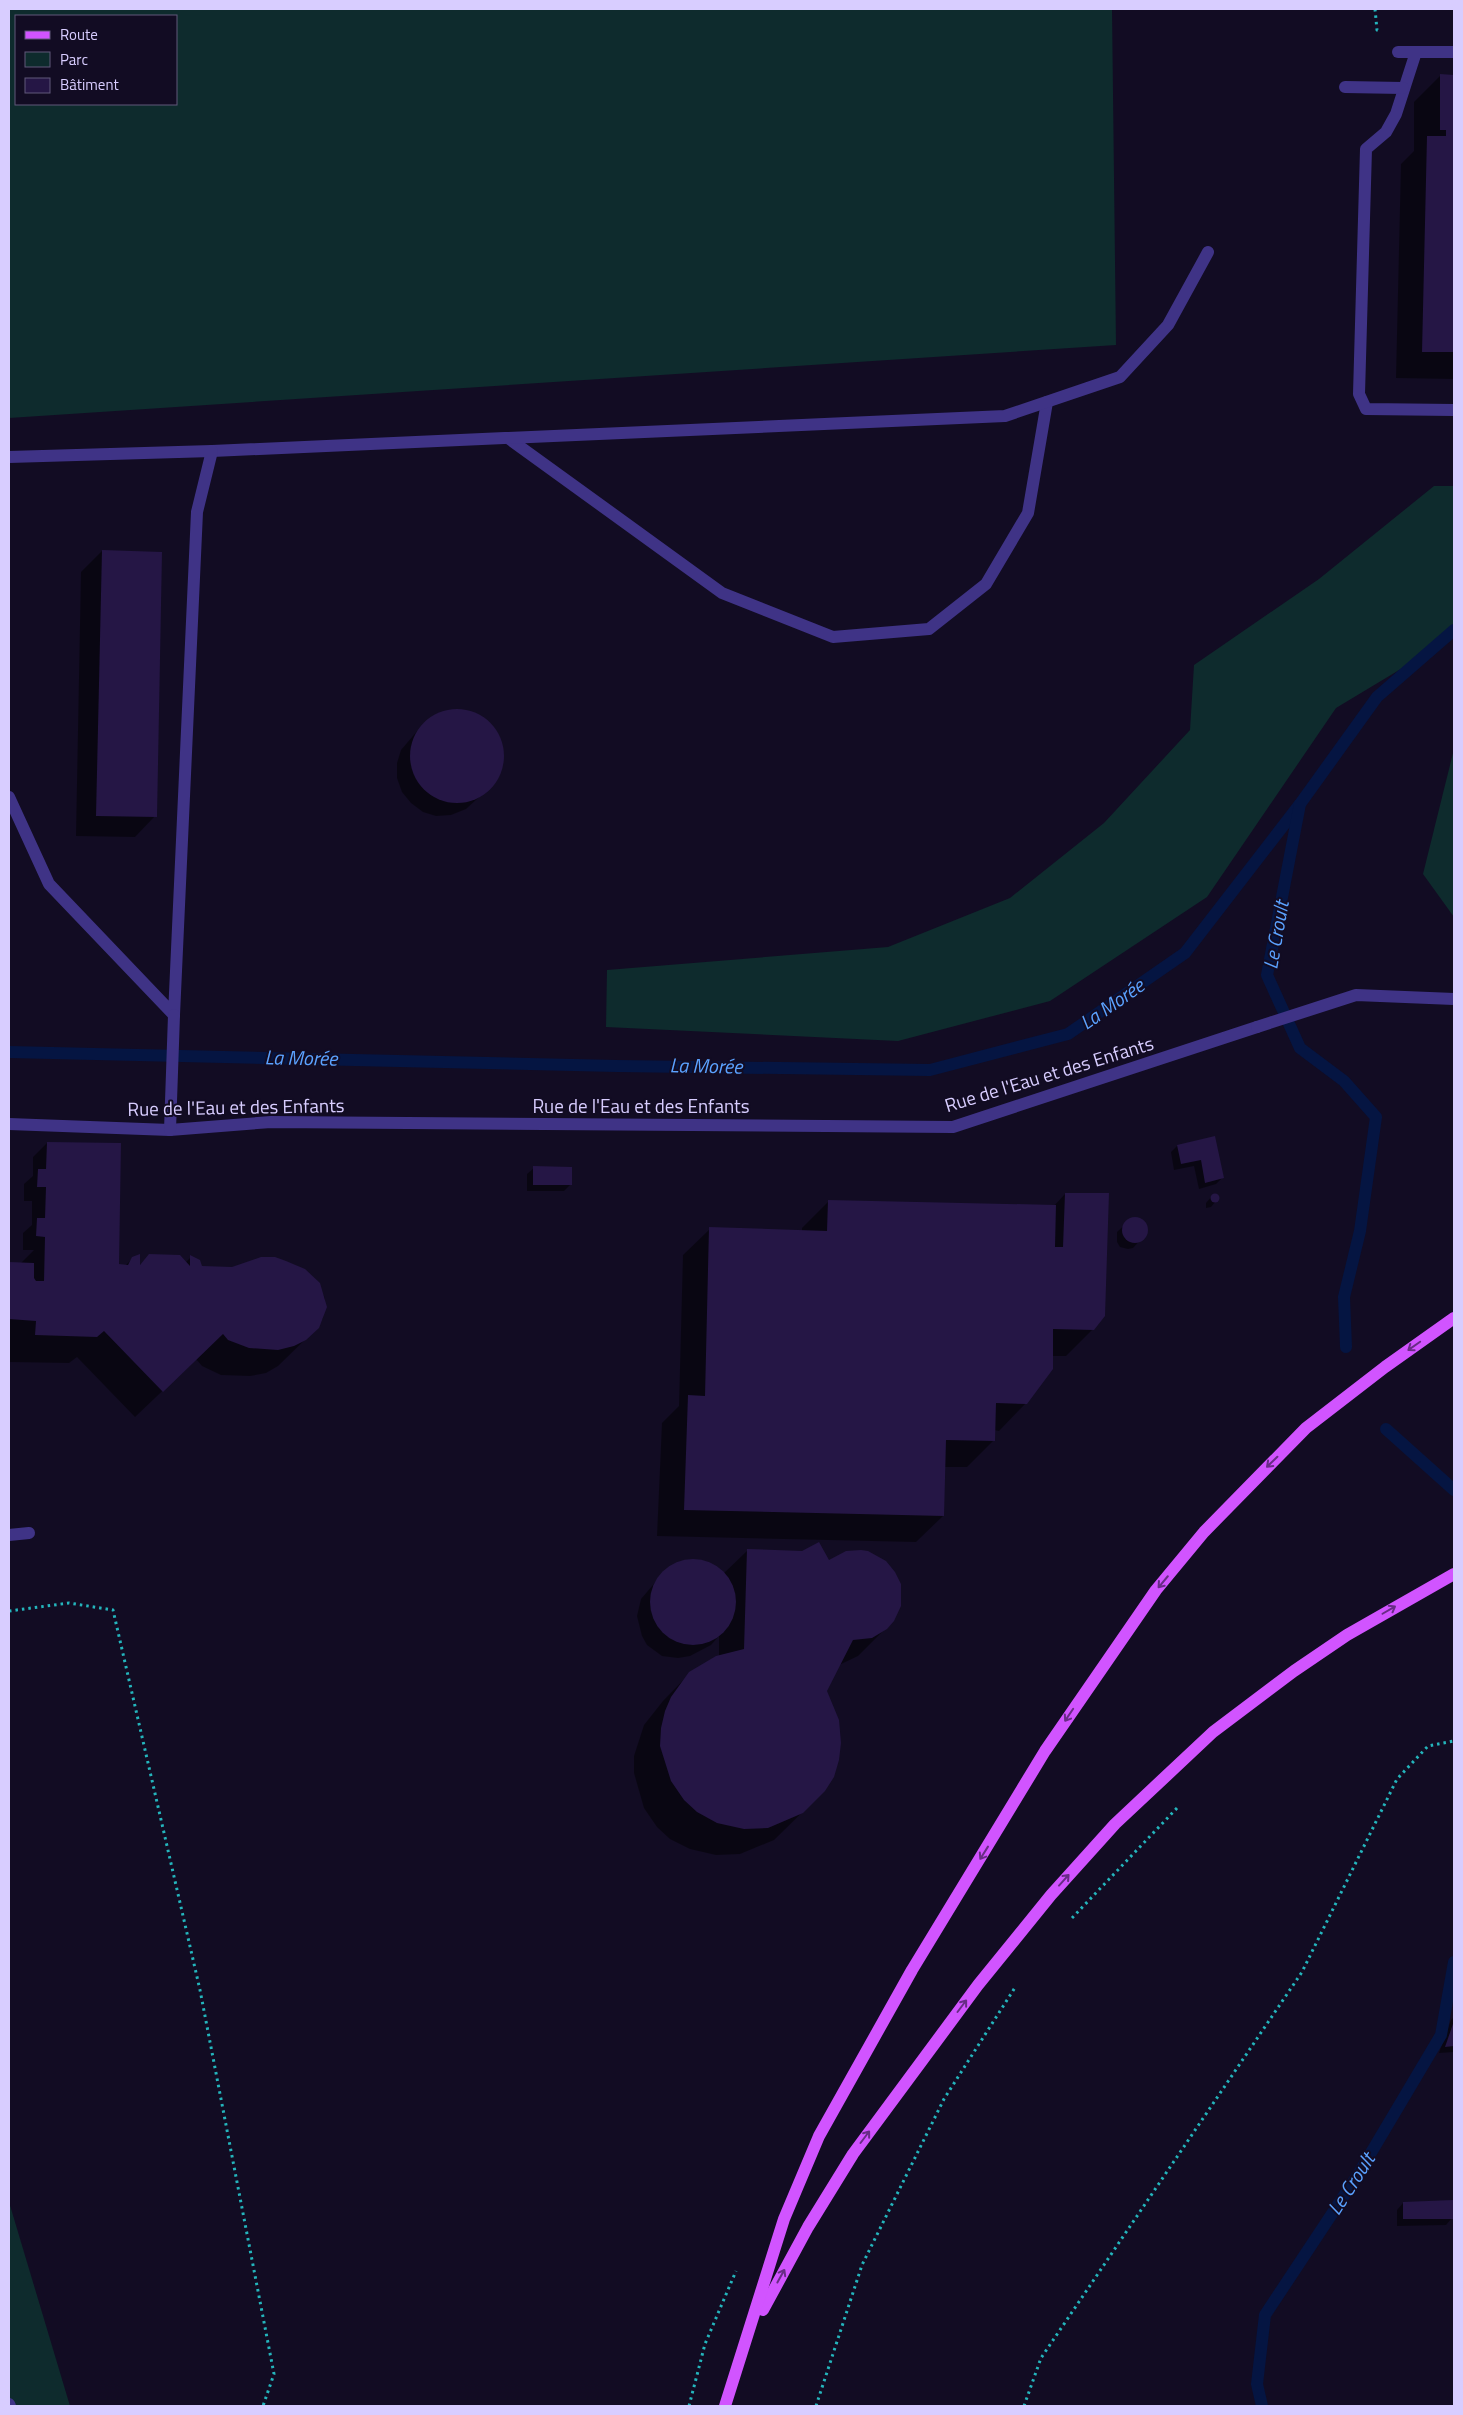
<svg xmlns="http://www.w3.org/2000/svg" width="1463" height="2415" viewBox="0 0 1463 2415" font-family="'Titillium Web',sans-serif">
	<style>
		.green { fill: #0e2b2d; fill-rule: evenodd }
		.shadow { fill: #0007 }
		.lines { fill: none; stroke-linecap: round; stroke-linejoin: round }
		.stream { stroke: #051542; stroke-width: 12 }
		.building { fill: #251645 }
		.path { stroke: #24b5bc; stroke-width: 3; stroke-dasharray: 2.5 4; stroke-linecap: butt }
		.lane { stroke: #3f3386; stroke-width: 12 }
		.street { stroke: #3f3386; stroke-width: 12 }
		.primary { stroke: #d154ff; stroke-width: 12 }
		.oneway { stroke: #682c86 }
		.labels { text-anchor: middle; stroke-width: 4; stroke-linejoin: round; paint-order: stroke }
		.street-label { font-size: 19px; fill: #d8cdff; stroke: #120c23 }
		.water-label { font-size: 20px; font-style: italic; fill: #5ba2ff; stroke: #120c23 }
	</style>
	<rect width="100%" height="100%" fill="#120c23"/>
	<g class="green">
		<path d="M9,9H1112L1116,345L9,418ZM16,16H176V104H16Z"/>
		<polygon points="1434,486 1454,486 1454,637 1336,708 1207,897 1050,1001 898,1041 606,1027 607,970 888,947 1010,898 1104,823 1190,730 1194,665 1319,579"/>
		<polygon points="1454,749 1454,917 1423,874"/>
		<polygon points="9,2202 70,2406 9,2406"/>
	</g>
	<g class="shadow">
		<polygon points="1440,76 1454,76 1454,379 1396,378 1401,164 1414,151 1414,102"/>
		<polygon points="102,551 155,816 135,837 76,836 81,572"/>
		<polygon points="451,711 466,711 481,717 492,727 500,741 502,756 500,771 492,785 477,799 466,809 451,815 436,816 423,812 411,803 402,792 397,778 397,763 401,750 424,723 436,715"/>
		<polygon points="1214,1137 1223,1177 1216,1184 1199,1189 1194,1166 1174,1170 1171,1152 1177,1146"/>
		<polygon points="47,1143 118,1265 125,1266 133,1258 139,1266 149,1256 185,1263 191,1257 201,1267 232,1268 275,1258 295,1265 311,1275 319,1284 325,1299 323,1318 318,1327 278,1366 266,1373 250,1376 221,1375 202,1366 196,1359 135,1417 77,1357 69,1363 9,1362 9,1264 20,1264 34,1250 23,1250 23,1233 32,1225 32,1201 24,1201 24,1184 33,1176 33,1157"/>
		<polygon points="534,1168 570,1185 564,1191 527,1191 527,1174"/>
		<polygon points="1065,1194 1093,1329 1066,1356 1052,1356 1026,1403 999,1431 994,1430 994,1440 967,1467 944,1467 943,1516 916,1542 657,1536 662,1423 679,1406 683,1255 710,1229 802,1231 802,1228 829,1201 1053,1207"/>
		<polygon points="1212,1196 1217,1196 1217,1200 1211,1207 1206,1208 1206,1203"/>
		<polygon points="1130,1220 1139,1220 1146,1227 1145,1235 1133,1248 1128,1249 1120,1247 1117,1242 1117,1232"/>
		<polygon points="747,1551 829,1562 886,1628 858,1656 839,1665 826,1690 824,1791 774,1840 740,1854 716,1855 690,1849 670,1839 657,1827 644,1808 634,1773 634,1756 644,1725 663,1701 690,1673 719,1656 719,1636 711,1645 690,1656 678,1658 662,1656 647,1645 642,1636 637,1616 641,1599 664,1572 681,1563 694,1561 710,1565 723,1574"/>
		<polygon points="1454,2017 1454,2052 1439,2053 1451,2020"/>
		<polygon points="1403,2203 1452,2218 1446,2225 1397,2226 1397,2210"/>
	</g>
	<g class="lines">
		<g class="stream">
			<polyline points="9,1052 617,1066 930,1070 1068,1034 1185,953 1300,804"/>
			<polyline points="1346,1347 1344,1297 1360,1231 1376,1117 1344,1081 1300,1048 1267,975 1300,804 1377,697 1454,630"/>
			<polyline points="1386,1429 1454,1490"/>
			<polyline points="1262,2406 1257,2384 1265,2315 1359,2173 1441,2035 1454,1962"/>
		</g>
	</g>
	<g class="building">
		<polygon points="1440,74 1454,75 1454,352 1422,352 1427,136 1446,136 1446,130 1440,130"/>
		<polygon points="102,550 162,552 157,817 96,816"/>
		<circle cx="457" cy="756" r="47"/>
		<polygon points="1215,1136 1224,1178 1205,1183 1201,1160 1181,1164 1177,1145"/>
		<polygon points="47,1142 121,1143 119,1264 128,1265 132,1257 140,1254 140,1265 149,1254 180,1255 190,1266 190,1255 200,1260 202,1266 232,1267 261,1257 275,1257 286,1261 305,1269 320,1283 327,1307 319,1328 306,1340 294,1346 278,1350 249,1348 228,1340 223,1334 163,1392 104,1331 97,1337 35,1335 36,1321 9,1319 9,1262 34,1263 34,1278 36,1281 44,1281 45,1237 36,1236 37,1218 45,1218 46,1187 37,1187 38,1169 46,1169"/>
		<polygon points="533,1166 572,1167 572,1185 533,1185"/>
		<polygon points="1065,1193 1109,1193 1105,1316 1094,1330 1053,1329 1053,1369 1027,1404 996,1403 995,1441 946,1440 944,1516 684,1510 688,1395 705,1396 709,1227 827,1231 828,1200 1056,1205 1055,1247 1063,1247"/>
		<circle cx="1215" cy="1198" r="4.5"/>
		<circle cx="1135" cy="1230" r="13"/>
		<polygon points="819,1542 829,1560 846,1551 861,1550 868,1551 886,1561 895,1572 901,1584 901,1606 894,1621 887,1629 872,1638 853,1640 827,1691 839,1720 841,1743 839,1760 834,1777 825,1791 803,1813 768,1828 744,1829 717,1823 697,1812 684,1800 671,1781 660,1746 661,1728 665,1711 671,1697 689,1672 716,1656 744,1649 747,1549 802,1551"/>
		<circle cx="693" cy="1602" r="43"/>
		<polygon points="1454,2021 1454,2046 1445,2047"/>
		<polygon points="1453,2200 1454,2219 1403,2219 1403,2202"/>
	</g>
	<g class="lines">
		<g class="path">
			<polyline points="1375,9 1377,30 1380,31"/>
			<polyline points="9,1611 69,1603 113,1610 200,1990 274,2374 263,2406"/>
			<polyline points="1072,1918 1178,1807"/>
			<polyline points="689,2406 705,2344 736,2271"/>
			<polyline points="816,2406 862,2265 944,2099 1016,1986"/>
			<polyline points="1024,2406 1041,2358 1302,1972 1397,1779 1428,1746 1454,1741"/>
		</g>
		<g class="lane">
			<polyline points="1416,52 1396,114 1386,132 1366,149 1359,394 1366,409 1454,410"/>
			<polyline points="1345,87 1403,88"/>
			<polyline points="508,438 722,593 833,637 929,629 986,584 1028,513 1047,402"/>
			<polyline points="212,451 1005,416 1120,377 1168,325 1208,252"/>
			<polyline points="9,457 212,451 197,512 174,1015 49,884 9,797"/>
			<polyline points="9,1124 170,1130 271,1122 953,1127 1257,1027"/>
			<polyline points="170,1130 174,1015"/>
			<polyline points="9,1535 29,1533"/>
			<polyline points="9,2404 10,2406"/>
		</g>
		<g class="street">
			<polyline points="1398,52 1454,52"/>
			<polyline points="1257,1027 1356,995 1454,999"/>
		</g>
		<g class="primary">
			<polyline points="763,2310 808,2227 853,2154 978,1985 1051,1895 1115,1824 1213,1732 1294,1671 1347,1635 1454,1574"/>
			<polyline points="725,2406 784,2219 819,2136 912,1970 1045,1751 1156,1590 1204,1532 1306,1428 1385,1367 1454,1318"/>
		</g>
	</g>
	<defs><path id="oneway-shaft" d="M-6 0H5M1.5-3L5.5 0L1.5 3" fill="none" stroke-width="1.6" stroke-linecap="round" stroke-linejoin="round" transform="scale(1.25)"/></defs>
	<g class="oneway">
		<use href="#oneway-shaft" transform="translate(1414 1346) rotate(145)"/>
		<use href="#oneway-shaft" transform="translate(1272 1462) rotate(136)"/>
		<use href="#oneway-shaft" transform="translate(1163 1582) rotate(130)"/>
		<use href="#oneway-shaft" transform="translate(1389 1610) rotate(-30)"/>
		<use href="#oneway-shaft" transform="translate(1069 1715) rotate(124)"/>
		<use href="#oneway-shaft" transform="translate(984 1853) rotate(122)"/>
		<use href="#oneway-shaft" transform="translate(1064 1880) rotate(-48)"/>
		<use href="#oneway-shaft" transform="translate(962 2006) rotate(-53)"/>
		<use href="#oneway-shaft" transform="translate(865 2137) rotate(-53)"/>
		<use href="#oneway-shaft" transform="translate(781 2276) rotate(-61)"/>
	</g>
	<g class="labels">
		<g class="street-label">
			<text transform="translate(1049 1074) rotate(-17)" y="7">Rue de l'Eau et des Enfants</text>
			<text x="641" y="1113">Rue de l'Eau et des Enfants</text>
			<text transform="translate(236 1107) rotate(-1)" y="7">Rue de l'Eau et des Enfants</text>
		</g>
		<g class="water-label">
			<text transform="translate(1276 935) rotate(-80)" y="7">Le Croult</text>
			<text transform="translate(1112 1004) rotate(-35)" y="7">La Morée</text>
			<text transform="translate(301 1058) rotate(1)" y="7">La Morée</text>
			<text transform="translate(706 1066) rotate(1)" y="7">La Morée</text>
			<text transform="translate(1351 2184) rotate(-57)" y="7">Le Croult</text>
		</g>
	</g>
	<rect width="1463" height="2415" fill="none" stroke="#d8cdff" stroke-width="20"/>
	<rect x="15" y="15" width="162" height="90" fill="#120c23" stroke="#61597b"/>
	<rect x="25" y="31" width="25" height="8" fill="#d154ff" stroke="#61597b"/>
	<text x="60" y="40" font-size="15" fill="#d8cdff">Route</text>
	<rect x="25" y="52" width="25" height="15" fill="#0e2b2d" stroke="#61597b"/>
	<text x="60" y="65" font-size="15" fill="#d8cdff">Parc</text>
	<rect x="25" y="78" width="25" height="15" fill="#251645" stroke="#61597b"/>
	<text x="60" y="90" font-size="15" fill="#d8cdff">Bâtiment</text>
</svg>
